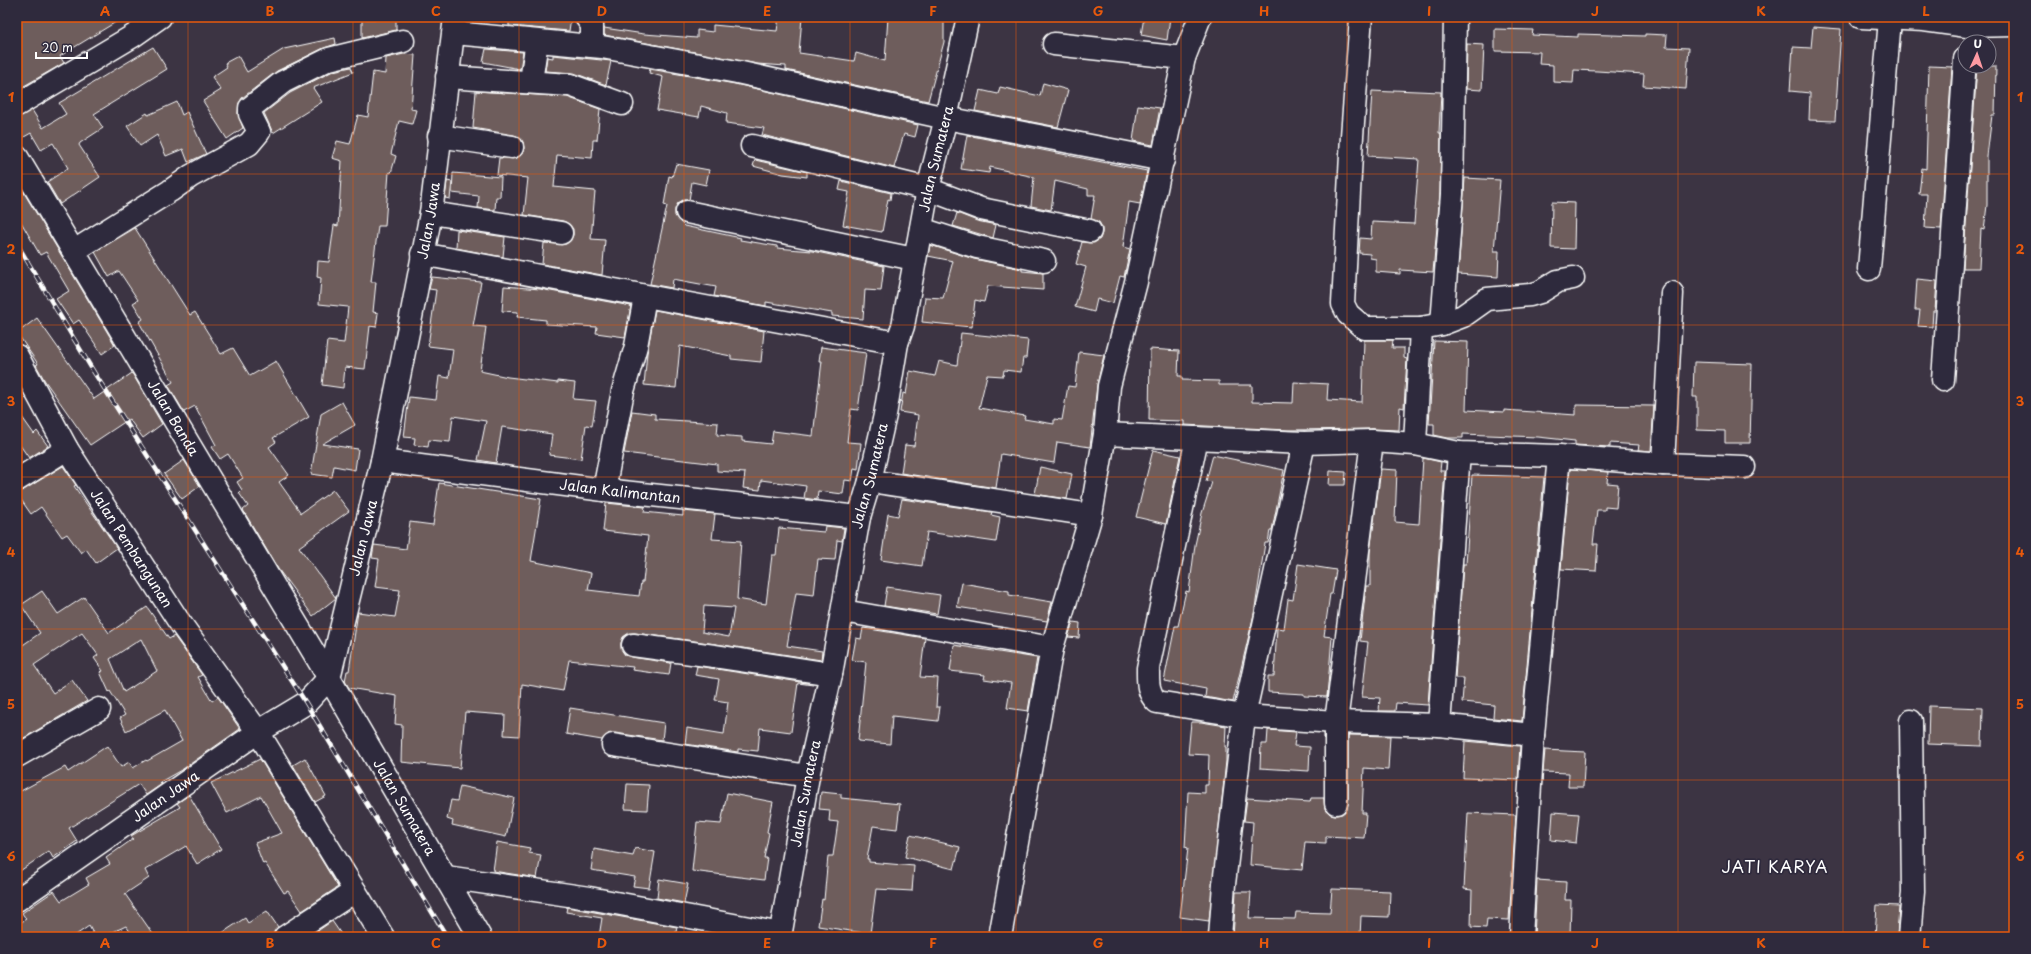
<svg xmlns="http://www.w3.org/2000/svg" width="2031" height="954" viewBox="0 0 2031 954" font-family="'Playpen Sans',sans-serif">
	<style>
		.building { fill: #6e5d5b; stroke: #fff; fill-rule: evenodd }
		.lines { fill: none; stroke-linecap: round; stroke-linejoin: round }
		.minor-casing { stroke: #fff; stroke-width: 25 }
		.minor { stroke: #2f2a3d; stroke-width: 22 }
		.rail-casing { stroke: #fff; stroke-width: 4.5 }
		.rail { stroke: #2f2a3d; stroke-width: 3; stroke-dasharray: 9; stroke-linecap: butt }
		.grid { fill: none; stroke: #e8590c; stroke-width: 1; stroke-opacity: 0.55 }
		.labels { text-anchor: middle; stroke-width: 3.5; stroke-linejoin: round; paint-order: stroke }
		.street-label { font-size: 14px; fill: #fff; stroke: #2f2a3d }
		.quarter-label { font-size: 16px; letter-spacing: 1px; fill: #fff; stroke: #2f2a3d }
		.neatline { fill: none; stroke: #e8590c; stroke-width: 1.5 }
		.grid-label { font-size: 13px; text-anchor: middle; font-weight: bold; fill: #e8590c }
	</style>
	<rect width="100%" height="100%" fill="#3c3443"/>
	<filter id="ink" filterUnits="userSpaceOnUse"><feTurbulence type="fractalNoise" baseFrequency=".025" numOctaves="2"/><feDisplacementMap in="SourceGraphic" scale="8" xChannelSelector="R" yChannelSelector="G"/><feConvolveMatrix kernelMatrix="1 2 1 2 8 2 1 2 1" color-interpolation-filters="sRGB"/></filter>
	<g filter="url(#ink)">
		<g class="building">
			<polygon points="17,17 124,17 60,56 64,63 17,90"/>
			<polygon points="509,17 571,17 569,31 509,26"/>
			<polygon points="779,17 802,17 799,53 854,61 856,53 885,61 888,17 944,17 944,42 928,101 786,70 786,66 757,64 604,35 604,28 644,34 697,38 697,30 713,32 713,25 777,31"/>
			<polygon points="1144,17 1170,17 1167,40 1141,35"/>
			<polygon points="362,19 396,19 396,30 362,38"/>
			<polygon points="1813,27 1841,29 1835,121 1809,120 1810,93 1790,91 1793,47 1811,48"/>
			<polygon points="1495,29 1533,30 1532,35 1578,37 1578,34 1645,36 1645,34 1667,35 1666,47 1689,48 1686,89 1643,86 1644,74 1597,71 1574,70 1573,83 1553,82 1553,65 1539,64 1540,52 1495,51"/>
			<polygon points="335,38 336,44 324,48 277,71 242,98 239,103 238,114 243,128 227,139 203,101 221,90 212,77 227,67 225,63 238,56 247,72 284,49"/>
			<polygon points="1467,44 1484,45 1482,90 1466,89"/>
			<polygon points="153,47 167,69 94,114 103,128 80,143 79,145 100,177 60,204 47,182 68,168 53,143 41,150 31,133 17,141 17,117 32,110 43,128 66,114 59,103"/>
			<polygon points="486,49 523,52 520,69 483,62"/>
			<polygon points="404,54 415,55 411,109 416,110 412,124 399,121 391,154 396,156 391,173 389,172 385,226 378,226 371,282 376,282 373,312 378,313 376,327 370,326 365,369 345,367 343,388 322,385 327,341 344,343 348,307 319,304 321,278 317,277 318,261 329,262 334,225 338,226 342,161 332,158 337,141 350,144 358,115 368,117 373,72 385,74 386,58"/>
			<polygon points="553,55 611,61 606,85 574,73 545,71 547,57 553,58"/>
			<polygon points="1929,66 1952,67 1941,229 1925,228 1927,194 1919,194 1922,168 1926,169"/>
			<polygon points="1977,66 1996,66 1995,115 1992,115 1987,156 1987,205 1984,230 1981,229 1979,268 1963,268"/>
			<polygon points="351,67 353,72 313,88 322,102 273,133 264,113 290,93 333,71"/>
			<polygon points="650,69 735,84 918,125 915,137 904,134 894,168 762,135 764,128 726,123 727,113 701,106 699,117 657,110 663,77 649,73"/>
			<polygon points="1043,83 1068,90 1058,127 975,111 980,90 998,94 1000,87 1040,96"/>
			<polygon points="1393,90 1441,92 1439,133 1441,133 1440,193 1433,272 1400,270 1400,274 1376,272 1376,259 1370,258 1370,254 1359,253 1360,238 1371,239 1372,222 1414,224 1419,159 1368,156 1372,91 1393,92"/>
			<polygon points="476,91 567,97 600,109 597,140 593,140 592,158 557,155 554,187 595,191 591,239 605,240 602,275 542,264 544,243 566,244 570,241 573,235 573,229 569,224 563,221 524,215 528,178 497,175 499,158 517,158 522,154 524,149 523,142 519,137 514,135 473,128"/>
			<polygon points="177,102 182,115 187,112 206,154 188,162 183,149 166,156 157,135 140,146 127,126 147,113 148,115"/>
			<polygon points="1138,105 1160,108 1153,145 1133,141"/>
			<polygon points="967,135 1147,171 1140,204 1129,202 1123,247 1130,249 1124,277 1120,276 1113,303 1097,299 1094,312 1075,307 1086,267 1076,264 1082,242 1094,243 1100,239 1102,233 1102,227 1099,222 1091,219 1095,195 1088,195 1088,189 1055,181 1051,210 1031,206 1034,177 990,167 989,173 961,169"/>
			<polygon points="755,160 807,172 807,177 783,174 753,166"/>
			<polygon points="676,164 709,170 706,185 692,182 689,200 683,200 678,203 675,209 675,216 684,226 741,238 740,240 777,246 777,248 812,251 884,266 881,291 865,290 863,319 832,316 832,313 766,302 766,306 714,296 716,287 673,279 672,288 650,284 667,206 664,205 669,176 672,177"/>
			<polygon points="453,173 501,177 500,197 496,197 495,210 478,208 479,196 452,193"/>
			<polygon points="1465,178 1500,180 1494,251 1499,251 1498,277 1458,274"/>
			<polygon points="17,181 115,345 102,354 79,320 73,324 56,299 69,291 46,252 40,255 17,215"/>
			<polygon points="447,181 452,182 450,199 445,198"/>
			<polygon points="841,181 891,193 890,200 888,199 882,232 843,225 849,192 839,190"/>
			<polygon points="1552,202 1575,203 1574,249 1551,248"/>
			<polygon points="957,213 977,221 996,225 993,238 953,226"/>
			<polygon points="135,228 190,315 195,312 221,354 233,348 250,376 276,361 309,417 273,438 276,442 269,447 289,475 279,482 301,513 333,490 349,511 299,547 336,598 313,616 278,569 243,510 248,506 239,493 242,490 237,482 243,478 228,454 220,459 212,447 216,445 195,406 184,412 168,385 173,382 139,322 143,319 133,303 138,300 119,271 109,277 95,252"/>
			<polygon points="457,230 505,237 503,257 456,248"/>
			<polygon points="930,245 974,259 1022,269 1022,271 1043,273 1043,290 988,286 984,302 975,300 972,327 922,322 925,297 943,298 953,261 928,256"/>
			<polygon points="432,277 481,282 473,326 486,327 480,371 508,377 558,383 558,381 575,383 573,399 596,401 592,426 586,425 581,459 549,455 552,434 502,427 496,463 478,460 486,421 453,416 450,442 429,440 428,447 414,445 415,438 404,437 409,397 436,400 439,376 449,378 453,349 428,346 436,290 429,289"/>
			<polygon points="1917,279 1937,281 1935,311 1933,311 1932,327 1918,326 1920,310 1915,310"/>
			<polygon points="504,286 540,289 631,306 625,337 596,333 597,327 546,324 546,320 517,317 518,312 502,311"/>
			<polygon points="655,310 764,331 761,362 731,359 731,356 680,346 676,388 644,385 647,353"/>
			<polygon points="37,318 94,399 132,373 162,424 143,438 129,419 90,445 45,381 36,365 38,364 17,333"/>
			<polygon points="961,333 1028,340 1026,358 1023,358 1021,372 1004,370 1003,376 987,375 979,408 1025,416 1024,419 1054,424 1054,419 1062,420 1068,386 1075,387 1079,352 1104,355 1097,385 1090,447 1057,442 1054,463 1001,454 996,488 901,473 905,445 914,446 918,415 900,412 903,393 906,394 910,371 935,376 939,361 957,365"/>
			<polygon points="1364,340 1393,340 1392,348 1404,348 1404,358 1407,359 1404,408 1400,407 1399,430 1372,429 1288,430 1184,425 1184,421 1149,420 1150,349 1179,351 1178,376 1182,376 1182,380 1219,381 1219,385 1252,385 1252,402 1293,403 1294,382 1328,384 1327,400 1362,402"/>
			<polygon points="1434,341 1468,342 1466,410 1504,412 1504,410 1576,415 1576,405 1654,406 1651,451 1638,450 1639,445 1610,443 1610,447 1575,445 1575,441 1538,437 1463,434 1463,438 1448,438 1434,435 1434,424 1429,424"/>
			<polygon points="821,347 866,353 858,410 851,409 847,442 861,443 858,469 854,468 852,481 845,480 843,494 818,491 817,500 804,498 806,486 761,480 760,490 743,488 745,473 717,471 717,464 624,453 632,411 655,414 655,419 718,423 717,435 742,437 742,441 771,444 773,431 813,436 822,361 819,361"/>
			<polygon points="1694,362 1752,364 1750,443 1725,443 1725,431 1697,430 1697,397 1693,397"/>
			<polygon points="342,402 355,425 322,444 358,449 355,470 334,466 332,477 311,474 321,414"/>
			<polygon points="17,410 34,434 37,431 48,446 29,458 17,441"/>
			<polygon points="1153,450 1180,456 1166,524 1136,517"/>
			<polygon points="1213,455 1284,470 1272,530 1270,530 1268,543 1265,543 1254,614 1233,702 1205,697 1206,689 1164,681 1175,626 1178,626 1186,591 1189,592 1195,545 1202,513 1212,482 1206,481"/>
			<polygon points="1423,458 1441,462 1440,471 1445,471 1428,705 1396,703 1395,711 1379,711 1380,698 1362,697 1368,642 1360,641 1366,586 1370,586 1370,552 1381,469 1397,470 1395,522 1419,524"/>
			<polygon points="184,460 200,486 182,499 164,474"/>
			<polygon points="63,466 76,485 74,486 117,548 96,563 86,549 81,553 67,534 62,537 41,507 31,514 17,494"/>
			<polygon points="1040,467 1072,474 1067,499 1035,494"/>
			<polygon points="1570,469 1608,472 1607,483 1618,484 1616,508 1605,507 1605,510 1597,510 1593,544 1598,544 1596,571 1561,569"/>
			<polygon points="1330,471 1346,472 1345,485 1329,485"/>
			<polygon points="1472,475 1544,477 1522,721 1493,718 1494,705 1462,702 1464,678 1455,678 1463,564 1466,564"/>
			<path d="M439,483L541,499L531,561L591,573L588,590L639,596L641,582H643L648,536L603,531L606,503L645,507L644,512L683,516V511L715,514L712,539L741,541L737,599L766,604L772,555H776L779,528L824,532L825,526L844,528L842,541L837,540L835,560L818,559L814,595L796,593L787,646L822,651L821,660L716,644L635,633H629L623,637L621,643V649L625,655L631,657L671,663L669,675L632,670L633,667L569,660L563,691L522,684L519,736L504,735L505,715L465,712L460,768L401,762L402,725L395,724L397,696L349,688L345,681L347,671H349L358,612L395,617L400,590L375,587L379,559L372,558L374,545L406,549L410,522L433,525ZM704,606L734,608L729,637L702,632Z"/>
			<polygon points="902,499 992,512 991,515 1000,517 996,542 927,532 922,566 881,560 888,514 898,516"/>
			<polygon points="1298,564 1336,570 1332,594 1330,594 1324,636 1332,637 1327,697 1304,696 1304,694 1268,692 1268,676 1274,676 1277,628 1284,629 1288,599 1293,600"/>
			<polygon points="962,583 1009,591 1009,595 1052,602 1047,621 957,607"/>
			<polygon points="887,587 940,595 937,614 884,606"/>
			<path d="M42,591L58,614L84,597L109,633L147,607L169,639L174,636L202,675L198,677L212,701L218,697L240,729L183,769L160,782L162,784L146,795L139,784L69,828L77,841L53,858L49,851L17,873V793L65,767L68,772L107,746L121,767L129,762L133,768L146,760L147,761L182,741L165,710L126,731L120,718L125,715L110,691L109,692L100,672L103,671L94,658L98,655L82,633L34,665L53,693L72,680L87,701L17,742V649L40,633L21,605ZM141,639L157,671L124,692L110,659Z"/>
			<polygon points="1073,622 1080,623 1079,638 1068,637"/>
			<polygon points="863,628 925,638 920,677 938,678 936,707 940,707 938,721 892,716 890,744 858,741 866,662 852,660 856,638 861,639"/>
			<polygon points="954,645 1037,658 1028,711 1007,708 1011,683 984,679 985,675 950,671"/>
			<polygon points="697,666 813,684 813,685 798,683 791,732 760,728 758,751 738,749 738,752 685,744 687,728 724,734 728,702 715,700 719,679 695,675"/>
			<polygon points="1929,706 1983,708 1982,746 1928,744"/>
			<polygon points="570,708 664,723 662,740 615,733 608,734 602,740 566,734"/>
			<polygon points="1191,722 1201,722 1226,726 1225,747 1226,747 1226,761 1209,921 1180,917 1188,848 1185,847 1188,792 1205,793 1205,785 1208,785 1209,755 1188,754"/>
			<polygon points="1268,730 1296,732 1294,746 1310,747 1309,771 1260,768 1261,744 1267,744"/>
			<polygon points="1348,735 1390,736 1388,770 1364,768 1362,813 1366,813 1364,838 1326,836 1326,843 1305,842 1302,870 1250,865 1253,822 1244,821 1247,798 1310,802 1311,798 1324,798 1325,809 1330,814 1336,815 1342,814 1347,810 1348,803"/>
			<polygon points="1465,741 1520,746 1518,780 1463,778"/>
			<polygon points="1545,750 1585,752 1583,787 1568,787 1569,773 1543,772"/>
			<polygon points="305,758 326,796 315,802 293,765"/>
			<polygon points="260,759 338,887 302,911 288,891 284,893 265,863 263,864 255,843 282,833 261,796 227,813 211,783"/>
			<polygon points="627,784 649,785 647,810 625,809"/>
			<polygon points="460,786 514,798 506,837 452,825 453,821 447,819 451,800 457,801"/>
			<polygon points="821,792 841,794 841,798 900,804 897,829 873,826 867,859 869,859 869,862 914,866 912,891 876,889 870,934 818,926 822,899 824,900 828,856 833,856 838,822 829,821 830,810 819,809"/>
			<polygon points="727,793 773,802 767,832 769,833 764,858 767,858 764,880 692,871 697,822 721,824"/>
			<polygon points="189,795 221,849 197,864 186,846 145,870 149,878 125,894 155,937 134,937 126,926 102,937 95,937 89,926 73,937 17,937 17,925 26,919 22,913 54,891 61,901 89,884 86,878 110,864 106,858 133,839 131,836 180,807 177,803"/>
			<polygon points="1553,812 1579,814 1576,843 1551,840"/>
			<polygon points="1468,813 1516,815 1509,920 1487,919 1486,928 1471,927 1472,890 1464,889"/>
			<polygon points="910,835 960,847 954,869 905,857"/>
			<polygon points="497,842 530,848 529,853 541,855 537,878 493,871"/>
			<polygon points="635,848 655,852 649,888 633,886 635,877 591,870 594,849 633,856"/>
			<polygon points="659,879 688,884 684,903 657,898"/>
			<polygon points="1537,880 1566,882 1565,900 1571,900 1570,937 1534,937"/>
			<polygon points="1332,889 1390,891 1389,917 1361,916 1360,937 1233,937 1236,892 1251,892 1249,918 1295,919 1296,912 1330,913"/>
			<polygon points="1877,905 1899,906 1897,937 1875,937"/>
			<polygon points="567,907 677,927 675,937 599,937 602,918 566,912"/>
			<polygon points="267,911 278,927 273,937 216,937 245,918 248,923"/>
			<polygon points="332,921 343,937 319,937 316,932"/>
		</g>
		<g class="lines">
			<g class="minor-casing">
				<g id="minor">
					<polyline points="586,17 592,25 592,46"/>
					<polyline points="1361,17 1352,136 1343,304 1348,314 1364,328 1421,328"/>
					<polyline points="1861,17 1924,20 1967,26 2014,25"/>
					<polyline points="454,33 602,47 737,72 946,118 1163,160"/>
					<polyline points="1054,44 1184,58"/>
					<polyline points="447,77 570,85 622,104"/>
					<polyline points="531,81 537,41"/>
					<polyline points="17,105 133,36 160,17"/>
					<polyline points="439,136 512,147"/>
					<polyline points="752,146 928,189 981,209 1090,231"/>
					<path id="s1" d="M17,157L329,678L480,937"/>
					<polyline points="687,212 914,259"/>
					<polyline points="431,213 561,233"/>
					<polyline points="921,229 977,247 1044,261"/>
					<polyline points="74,251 170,191 191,176 249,144 259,132 250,114 250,108 283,82 329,59 403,41"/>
					<polyline points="422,254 897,343"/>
					<polyline points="1869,269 1890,19"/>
					<polyline points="1442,324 1452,194 1455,17"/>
					<path id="s2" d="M17,356L67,449L178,620L258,732L383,937"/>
					<polyline points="1943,380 1965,59"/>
					<polyline points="1105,434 1304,443 1372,441 1415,444 1459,453 1559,456 1663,464 1744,467"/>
					<path d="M1197,438L1148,668C1148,680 1147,693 1157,702L1244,716L1336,722L1439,725L1533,735"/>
					<polyline points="1415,444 1421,328 1442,324 1463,316 1487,299 1530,295 1540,292 1558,281 1573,278"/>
					<path id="s3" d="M382,461L604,490L859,517"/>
					<polyline points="1663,464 1672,293"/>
					<polyline points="17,480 67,449"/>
					<polyline points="870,481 1091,515 1105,434 1109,386 1136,282 1184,58 1200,17"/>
					<polyline points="604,490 623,391 636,346 645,297"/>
					<polyline points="843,611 1052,648"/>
					<polyline points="633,645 714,656 831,674"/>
					<polyline points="1439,725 1459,453"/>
					<polyline points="613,745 808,776"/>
					<polyline points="17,756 99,709"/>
					<polyline points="1336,803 1336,722 1372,441"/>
					<polyline points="446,877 589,898 781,934"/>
					<path id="s4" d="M17,900L258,732L306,703L329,678L382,461L412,312L431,213L455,17"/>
					<polyline points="285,937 355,891"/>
					<path id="s5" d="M780,937L808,776L831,674L859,517L870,481L885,415L897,343L903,326L928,189L946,118L968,17"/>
					<polyline points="1000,937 1052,648 1091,515"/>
					<polyline points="1220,937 1224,884 1244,716 1304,443"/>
					<polyline points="1521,937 1533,735 1559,456"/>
					<polyline points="1909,937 1913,892 1911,721"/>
				</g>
			</g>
			<use href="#minor" class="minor"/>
			<g class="rail-casing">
				<polyline id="rail" points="17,244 95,374 306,703 447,937"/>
			</g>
			<use href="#rail" class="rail"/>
		</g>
	</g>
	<path class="grid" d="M188,17V937M353,17V937M519,17V937M684,17V937M850,17V937M1016,17V937M1181,17V937M1347,17V937M1512,17V937M1678,17V937M1843,17V937M17,174H2014M17,325H2014M17,477H2014M17,629H2014M17,780H2014"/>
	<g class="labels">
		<g class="street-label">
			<text dy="5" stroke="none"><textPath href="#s5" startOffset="794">Jalan Sumatera</textPath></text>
			<text dy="5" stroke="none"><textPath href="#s4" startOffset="852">Jalan Jawa</textPath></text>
			<text dy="5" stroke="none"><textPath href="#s1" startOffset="304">Jalan Banda</textPath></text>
			<text dy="5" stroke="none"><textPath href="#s5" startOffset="470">Jalan Sumatera</textPath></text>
			<text dy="5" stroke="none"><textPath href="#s3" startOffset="240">Jalan Kalimantan</textPath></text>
			<text dy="5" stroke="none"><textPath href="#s4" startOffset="528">Jalan Jawa</textPath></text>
			<text dy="5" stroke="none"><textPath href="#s2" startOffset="224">Jalan Pembangunan</textPath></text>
			<text dy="5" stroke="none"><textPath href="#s5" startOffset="146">Jalan Sumatera</textPath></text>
			<text dy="5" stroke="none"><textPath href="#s4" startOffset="181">Jalan Jawa</textPath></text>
			<text dy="5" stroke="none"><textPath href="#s1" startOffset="757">Jalan Sumatera</textPath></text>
		</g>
		<g class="quarter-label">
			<text x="1775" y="873">JATI KARYA</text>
		</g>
	</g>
	<rect width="2031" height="954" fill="none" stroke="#2f2a3d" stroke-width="44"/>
	<g transform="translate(1977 54) rotate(3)"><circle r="19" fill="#2f2a3d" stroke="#827f8b"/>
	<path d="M0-3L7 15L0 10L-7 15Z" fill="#ff9aa2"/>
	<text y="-6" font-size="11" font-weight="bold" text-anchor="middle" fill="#ffffff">U</text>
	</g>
	<path d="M36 52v6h51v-6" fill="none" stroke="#ffffff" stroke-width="2"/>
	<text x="42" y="52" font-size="12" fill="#ffffff" stroke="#2f2a3d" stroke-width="3" paint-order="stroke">20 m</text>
	<rect x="22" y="22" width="1987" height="910" class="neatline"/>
	<g class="grid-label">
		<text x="105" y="16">A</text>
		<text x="270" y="16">B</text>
		<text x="436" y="16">C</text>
		<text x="602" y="16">D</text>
		<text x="767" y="16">E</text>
		<text x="933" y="16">F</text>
		<text x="1098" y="16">G</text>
		<text x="1264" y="16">H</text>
		<text x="1429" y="16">I</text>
		<text x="1595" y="16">J</text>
		<text x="1761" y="16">K</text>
		<text x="1926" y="16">L</text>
		<text x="11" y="102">1</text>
		<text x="2020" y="102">1</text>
		<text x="11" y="254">2</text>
		<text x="2020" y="254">2</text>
		<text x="11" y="406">3</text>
		<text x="2020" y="406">3</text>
		<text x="11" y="557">4</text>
		<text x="2020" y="557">4</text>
		<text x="11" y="709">5</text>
		<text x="2020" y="709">5</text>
		<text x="11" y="861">6</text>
		<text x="2020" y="861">6</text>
		<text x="105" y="948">A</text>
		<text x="270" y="948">B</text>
		<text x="436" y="948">C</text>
		<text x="602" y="948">D</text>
		<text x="767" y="948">E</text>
		<text x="933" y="948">F</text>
		<text x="1098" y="948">G</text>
		<text x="1264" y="948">H</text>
		<text x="1429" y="948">I</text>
		<text x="1595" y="948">J</text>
		<text x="1761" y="948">K</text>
		<text x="1926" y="948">L</text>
	</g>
</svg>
